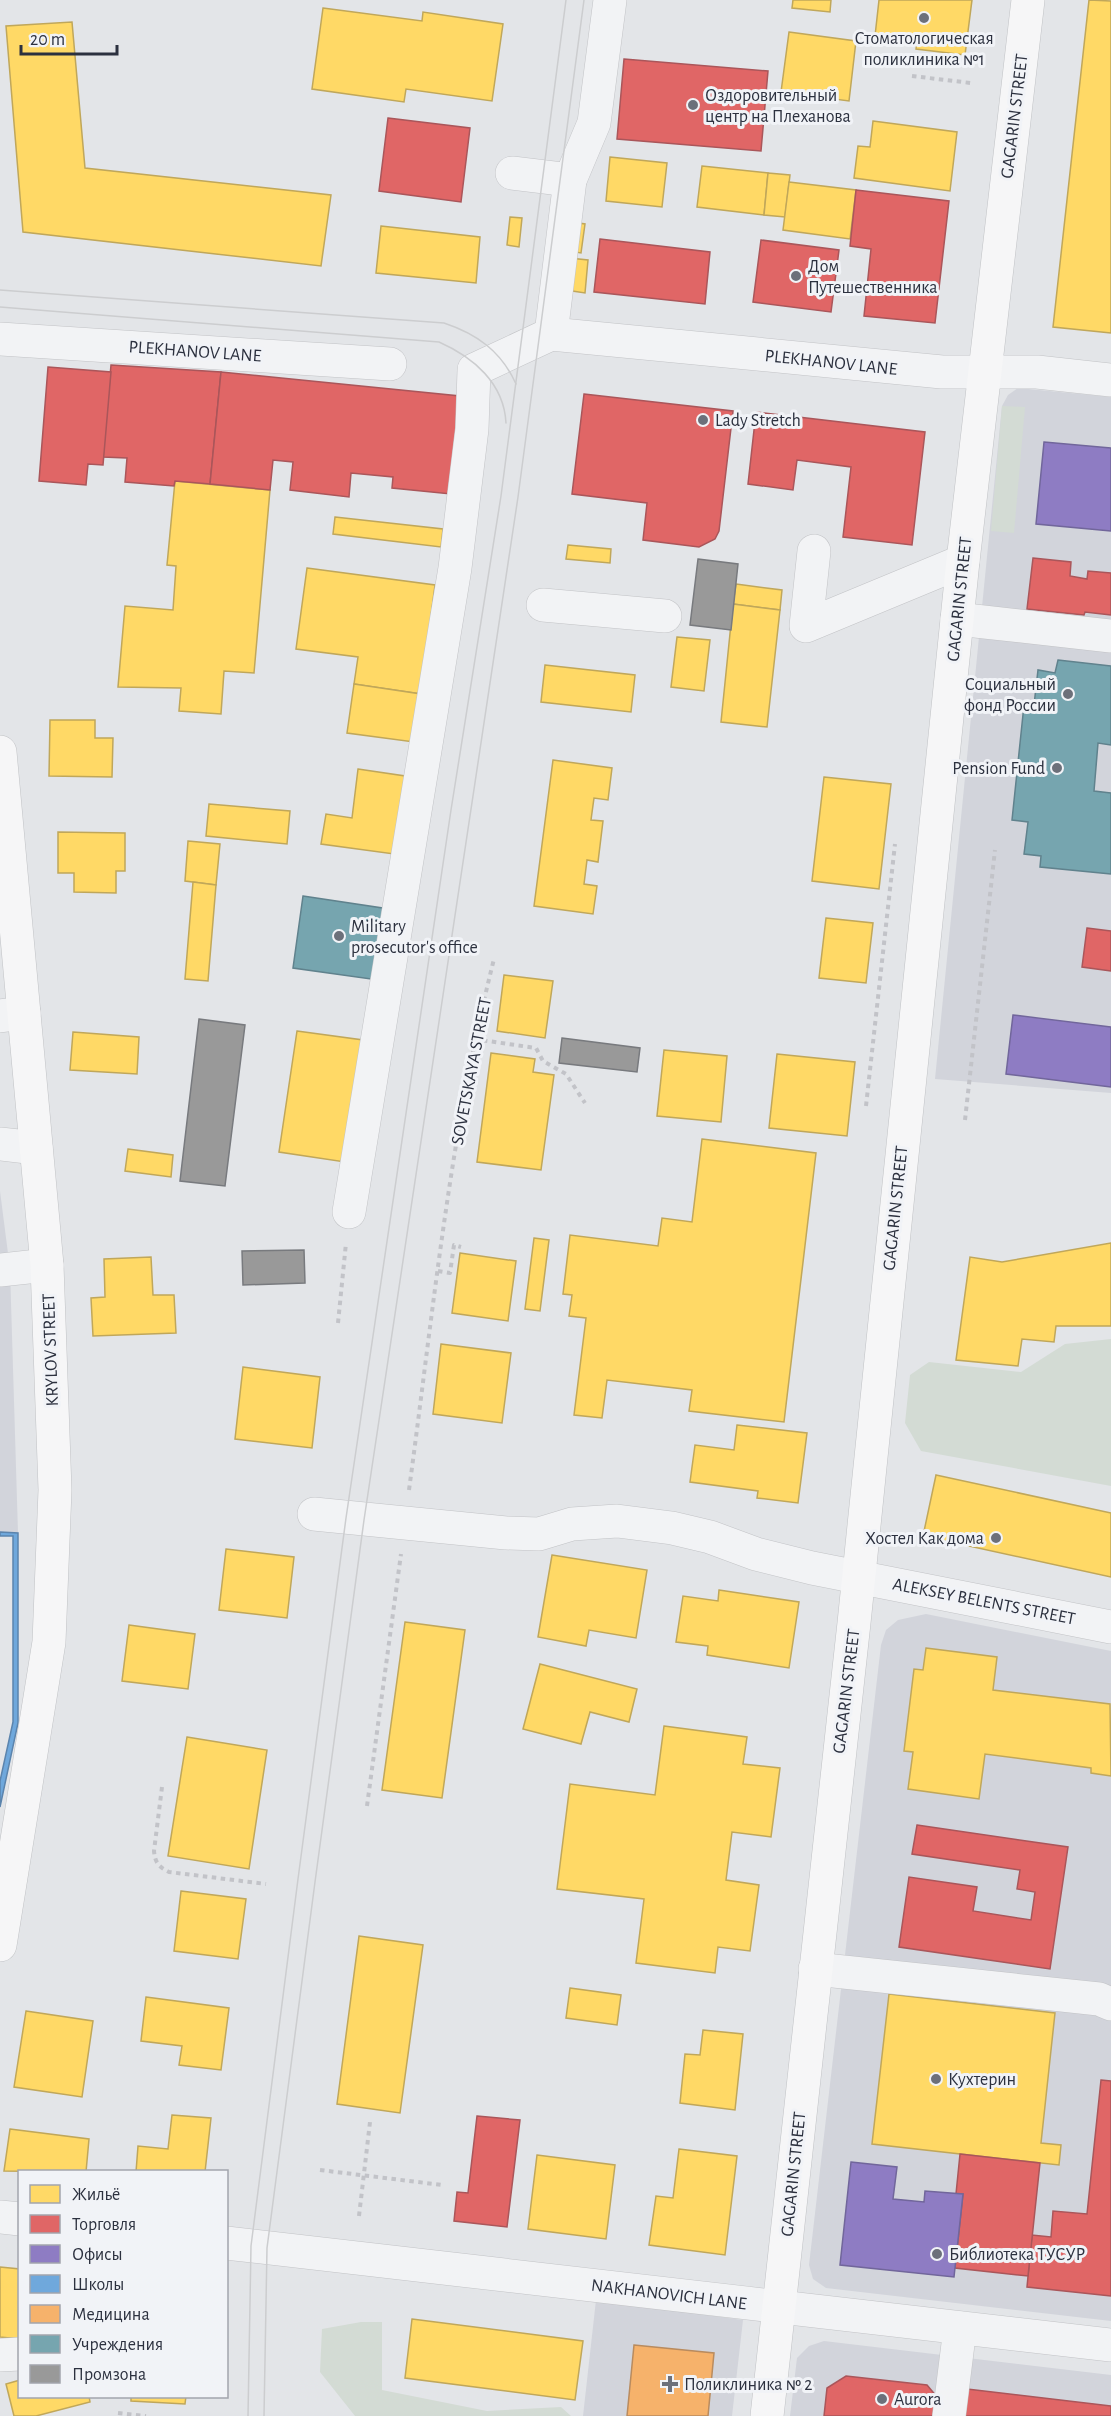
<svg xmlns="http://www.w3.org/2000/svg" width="1111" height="2416" viewBox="0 0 1111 2416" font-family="'Alegreya Sans',sans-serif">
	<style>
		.built { fill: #d2d4db }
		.green { fill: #d3dbd4 }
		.homes { fill: #ffd966; stroke: #c0a75a; stroke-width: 1.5 }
		.shops { fill: #e06666; stroke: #aa565a; stroke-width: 1.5 }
		.offices { fill: #8e7cc3; stroke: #71669b; stroke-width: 1.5 }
		.schools { fill: #6fa8dc; stroke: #5b84ad; stroke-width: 1.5 }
		.health { fill: #f6b26b; stroke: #b98b5e; stroke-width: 1.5 }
		.public { fill: #76a5af; stroke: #60828d; stroke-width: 1.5 }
		.industry { fill: #999; stroke: #787a7e; stroke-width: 1.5 }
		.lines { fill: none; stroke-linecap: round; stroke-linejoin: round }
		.minor-casing { stroke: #c2c3c6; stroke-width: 34 }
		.major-casing { stroke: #c0c2c5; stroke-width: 34 }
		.path { stroke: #c2c3c8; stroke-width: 4; stroke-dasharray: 4.5 4.5; stroke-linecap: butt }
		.minor { stroke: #f2f3f5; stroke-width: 33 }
		.major { stroke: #f6f6f7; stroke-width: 33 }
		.tram { stroke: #cccdcf; stroke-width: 1.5 }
		.poi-dot { fill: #6c707a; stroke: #f1f3f7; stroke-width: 2 }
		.labels { text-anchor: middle; stroke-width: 6; stroke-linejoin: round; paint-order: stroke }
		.poi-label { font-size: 18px; fill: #2c313f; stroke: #f1f3f7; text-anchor: start }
		.street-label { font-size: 18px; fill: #2c313f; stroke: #f1f3f7 }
	</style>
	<rect width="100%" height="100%" fill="#e3e5e8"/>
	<g class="built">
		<polygon points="1018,388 1111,397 1111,1093 935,1079 1002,406 1008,395"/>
		<polygon points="0,1191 10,1269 18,1533 0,1532"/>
		<polygon points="926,1614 1111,1651 1111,2321 826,2288 813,2279 809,2265 881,1645 886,1630 898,1620"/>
		<polygon points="596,2300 743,2320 732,2416 583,2416"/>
		<polygon points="824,2341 1111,2375 1111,2416 790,2416 797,2358 809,2346"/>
	</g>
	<g class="green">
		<polygon points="1002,406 1025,407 1014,533 991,531"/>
		<polygon points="1111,1339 1111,1486 921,1451 905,1423 910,1375 929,1362 1021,1372 1065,1344"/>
		<polygon points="361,2322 382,2322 382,2390 487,2411 561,2407 571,2416 355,2416 320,2372 322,2329"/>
	</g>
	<g class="homes">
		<polygon points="793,0 831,0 830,12 792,8"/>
		<polygon points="879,0 972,0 965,55 916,49 917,41 875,36"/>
		<polygon points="1089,0 1111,1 1111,333 1053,327"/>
		<polygon points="323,8 422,21 423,12 503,24 492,101 406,89 404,102 312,89"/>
		<polygon points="72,22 85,168 331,195 321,266 23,232 6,26"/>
		<polygon points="789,32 856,41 849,101 781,92"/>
		<polygon points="873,121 957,132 950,191 854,178 858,146 870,147"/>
		<polygon points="610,157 667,163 662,207 606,201"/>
		<polygon points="702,166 768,173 764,215 697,207"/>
		<polygon points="768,173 790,175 785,217 764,215"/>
		<polygon points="789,182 856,190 850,239 783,230"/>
		<polygon points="510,217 522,218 519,247 507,245"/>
		<polygon points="572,222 585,224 581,253 569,251"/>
		<polygon points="381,226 480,237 476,283 376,273"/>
		<polygon points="569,258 588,260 585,293 566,290"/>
		<polygon points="175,481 270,490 254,673 224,671 221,714 179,711 181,688 118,687 125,606 173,610 176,566 167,565"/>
		<polygon points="335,517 443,529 441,547 333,534"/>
		<polygon points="568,545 611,549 610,563 566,559"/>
		<polygon points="307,568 435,585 421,694 354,684 358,657 296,649"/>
		<polygon points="736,584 782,590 780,610 733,604"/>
		<polygon points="733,604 780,610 767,727 721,722"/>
		<polygon points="677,637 710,640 704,691 671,687"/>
		<polygon points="545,665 635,675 631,712 541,702"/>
		<polygon points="354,684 421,694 414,742 347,733"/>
		<polygon points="50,720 95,720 95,738 113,738 112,777 49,776"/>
		<polygon points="553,760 612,768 608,800 594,798 591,820 603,821 598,862 587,860 584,884 597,886 593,914 534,906"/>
		<polygon points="358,769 405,776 394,854 321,844 326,814 352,818"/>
		<polygon points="824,777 891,784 879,889 812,881"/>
		<polygon points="209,804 290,811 287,844 206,836"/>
		<polygon points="58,832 125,833 125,871 116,871 116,893 74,892 74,873 58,873"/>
		<polygon points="188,841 220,844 216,885 185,881"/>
		<polygon points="193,882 216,885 208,981 185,979"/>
		<polygon points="826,918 873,923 866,983 819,978"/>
		<polygon points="504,975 553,981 545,1038 497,1031"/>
		<polygon points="297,1031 363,1040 345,1162 279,1152"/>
		<polygon points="73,1032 139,1037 137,1074 70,1070"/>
		<polygon points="664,1050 727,1056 721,1122 657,1116"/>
		<polygon points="491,1053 535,1059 533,1072 554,1075 541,1170 477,1162"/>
		<polygon points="777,1054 855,1062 847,1136 769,1128"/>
		<polygon points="702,1139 816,1153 784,1422 689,1411 692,1390 607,1380 602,1418 574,1415 586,1318 569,1316 572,1295 563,1294 570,1235 658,1246 662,1218 692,1222"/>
		<polygon points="128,1149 173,1155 171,1177 125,1171"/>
		<polygon points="534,1238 549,1240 540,1311 525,1309"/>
		<polygon points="1111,1243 1111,1326 1056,1326 1054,1342 1022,1339 1018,1366 956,1360 970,1257 1002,1262"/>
		<polygon points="460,1253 516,1261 508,1321 452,1313"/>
		<polygon points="151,1257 153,1295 174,1295 176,1333 93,1336 91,1298 105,1297 104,1259"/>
		<polygon points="441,1344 511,1353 502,1423 433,1414"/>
		<polygon points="243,1367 320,1377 312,1448 235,1439"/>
		<polygon points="737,1425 807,1433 798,1503 757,1498 758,1491 690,1482 695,1445 734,1450"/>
		<polygon points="936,1475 1111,1513 1111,1577 923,1536"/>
		<polygon points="226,1549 294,1557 287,1618 219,1610"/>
		<polygon points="552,1555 647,1570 636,1638 589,1630 586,1646 538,1637"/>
		<polygon points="719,1590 799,1602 789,1668 707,1655 708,1646 676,1642 683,1596 718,1601"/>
		<polygon points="405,1622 465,1630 442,1798 382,1790"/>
		<polygon points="129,1625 195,1634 188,1689 122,1681"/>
		<polygon points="926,1648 997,1657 993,1690 1110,1704 1111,1776 1091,1773 1091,1768 985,1754 979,1799 908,1789 913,1752 904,1751 914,1669 923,1670"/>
		<polygon points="540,1664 637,1689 629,1722 590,1712 581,1744 523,1729"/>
		<polygon points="664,1726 747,1737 743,1764 780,1768 771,1837 732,1832 726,1880 759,1885 750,1951 718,1947 715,1973 636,1963 644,1899 557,1889 570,1784 655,1795"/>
		<polygon points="187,1737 267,1750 249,1869 168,1856"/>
		<polygon points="181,1891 246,1899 238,1959 174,1951"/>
		<polygon points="359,1936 423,1945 400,2113 337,2104"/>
		<polygon points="570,1988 621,1995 617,2025 566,2018"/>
		<polygon points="889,1994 1055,2013 1041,2143 1061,2145 1059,2165 872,2144"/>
		<polygon points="146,1997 229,2008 221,2070 179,2065 182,2046 141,2041"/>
		<polygon points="26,2011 93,2021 82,2097 14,2087"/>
		<polygon points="703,2030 743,2034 735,2110 680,2103 685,2054 700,2055"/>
		<polygon points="172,2115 211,2118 205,2172 136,2172 138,2146 168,2149"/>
		<polygon points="10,2129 89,2139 86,2172 4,2171"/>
		<polygon points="679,2149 737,2156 725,2255 649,2245 656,2196 673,2198"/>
		<polygon points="537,2155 615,2165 606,2239 528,2229"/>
		<polygon points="0,2267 20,2269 20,2339 0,2337"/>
		<polygon points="412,2319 583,2341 575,2400 405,2378"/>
		<polygon points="20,2380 20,2396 89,2396 90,2402 36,2416 14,2416 6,2384"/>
		<polygon points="131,2396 186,2396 185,2404 131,2401"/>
	</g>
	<g class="shops">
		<polygon points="624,59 768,71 761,151 617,139"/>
		<polygon points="388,118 470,128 461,202 379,191"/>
		<polygon points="856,190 949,201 935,323 864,316 871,249 850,246"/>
		<polygon points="600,239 710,252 705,304 594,292"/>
		<polygon points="761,240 839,250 831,312 753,302"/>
		<polygon points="111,365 221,372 210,484 175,481 174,486 125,482 127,458 103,457"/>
		<polygon points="48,367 111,372 103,465 88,464 86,485 39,481"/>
		<polygon points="221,372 460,396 451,494 392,488 393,477 351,473 349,497 290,490 293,462 273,460 270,490 210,484"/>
		<polygon points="584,394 733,411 719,531 715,539 699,547 643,540 647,503 572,494"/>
		<polygon points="756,412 925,432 912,545 843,537 851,467 797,460 793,490 748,484"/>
		<polygon points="1033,558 1071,562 1070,576 1087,579 1088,571 1111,573 1111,615 1085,612 1084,615 1027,609"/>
		<polygon points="1087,928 1111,931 1111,971 1082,967"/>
		<polygon points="917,1825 1068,1847 1050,1969 899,1947 909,1877 977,1887 973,1911 1031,1920 1035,1892 1017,1889 1020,1870 912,1854"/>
		<polygon points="1101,2080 1111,2081 1111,2296 1027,2287 1032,2235 1051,2237 1053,2211 1087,2214"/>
		<polygon points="477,2116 520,2120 507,2227 454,2221 457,2192 468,2193"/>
		<polygon points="960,2154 1040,2163 1028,2276 955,2268 963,2194 956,2194"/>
		<polygon points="846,2376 927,2385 942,2403 940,2416 824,2416 827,2388"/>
		<polygon points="967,2389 1111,2406 1111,2416 964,2416"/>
	</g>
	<g class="offices">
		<polygon points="1044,442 1111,448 1111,531 1036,524"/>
		<polygon points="1013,1015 1111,1027 1111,1087 1006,1074"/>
		<polygon points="851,2162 897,2167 893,2199 924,2202 925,2191 963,2194 954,2277 840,2265"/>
	</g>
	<polygon class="schools" points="0,1532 18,1533 18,1723 0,1807 0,1781 13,1722 13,1536 0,1536"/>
	<polygon class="health" points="634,2345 714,2353 708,2416 627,2416"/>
	<g class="public">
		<polygon points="1058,660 1111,666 1111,745 1098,743 1094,791 1111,793 1111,874 1040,867 1041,856 1024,854 1028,822 1012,820 1024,705 1034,705 1038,670 1055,673"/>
		<polygon points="303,896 389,909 378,980 293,968"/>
	</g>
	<g class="industry">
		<polygon points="698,559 738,564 731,630 690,625"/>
		<polygon points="199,1019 245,1025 225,1186 180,1181"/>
		<polygon points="562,1038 640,1048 637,1072 559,1063"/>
		<polygon points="304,1250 305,1283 243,1285 242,1251"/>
	</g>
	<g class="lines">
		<g class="minor-casing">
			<g id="minor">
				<polyline points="512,173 570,180"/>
				<polyline points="551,334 570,180 594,123 610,0"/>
				<polyline points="0,339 390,364"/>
				<polyline points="814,551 806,626 963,561"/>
				<polyline points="543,605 665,616"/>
				<polyline points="957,619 1111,636"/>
				<polyline points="0,1016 24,1013"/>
				<polyline points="0,1144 36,1148"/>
				<polyline points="349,1212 455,568 472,429 474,370 551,334 942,372 1037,372 1111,380"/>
				<polyline points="0,1270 47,1265"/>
				<polyline points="314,1514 506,1533 539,1534 572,1524 617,1521 672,1528 710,1537 756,1554 812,1568 1111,1627"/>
				<polyline points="815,1969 1099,1999 1111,2004"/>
				<polyline points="0,2217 20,2219"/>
				<polyline points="226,2243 1111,2345"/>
				<polyline points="0,2355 20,2354"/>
				<polyline points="949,2416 960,2328"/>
			</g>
		</g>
		<g class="major-casing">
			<g id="major">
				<polyline points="0,752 47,1265 55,1490 49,1642 0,1945"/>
				<polyline points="767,2416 854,1623 963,561 1028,0"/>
			</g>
		</g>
		<g class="path">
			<polyline points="912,76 971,83"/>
			<polyline points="474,1039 536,1048 543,1061 566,1074 585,1103"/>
			<polyline points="866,1106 895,844"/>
			<polyline points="965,1120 995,850"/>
			<polyline points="438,1271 450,1273 454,1245 461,1247"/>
			<polyline points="338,1323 346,1243"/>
			<path d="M409,1490C433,1313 450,1133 494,959"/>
			<path d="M162,1787L154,1851C155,1863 159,1867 169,1872L266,1884"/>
			<polyline points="367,1806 401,1554"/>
			<polyline points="320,2170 442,2185"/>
			<polyline points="359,2216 370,2122"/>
			<polyline points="118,2413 146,2416"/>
		</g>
		<use href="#minor" class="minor"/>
		<use href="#major" class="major"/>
		<g class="tram">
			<path d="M0,290L444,323C477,334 501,351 516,384"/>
			<path d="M0,307L439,342C473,357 504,383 506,423"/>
			<polyline points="248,2416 251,2246 298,1879 346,1518 451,810 501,496 566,0"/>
			<polyline points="264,2416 267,2248 315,1882 364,1520 518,497 584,0"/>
		</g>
	</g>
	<g class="poi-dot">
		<circle cx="924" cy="18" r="6"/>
		<circle cx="693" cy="105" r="6"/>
		<circle cx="796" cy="276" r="6"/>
		<circle cx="703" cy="420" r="6"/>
		<circle cx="1068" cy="694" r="6"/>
		<circle cx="1057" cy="768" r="6"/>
		<circle cx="339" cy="936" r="6"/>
		<circle cx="996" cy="1538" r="6"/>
		<circle cx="936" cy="2079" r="6"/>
		<circle cx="937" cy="2254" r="6"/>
		<path d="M667 2375h6v6h6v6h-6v6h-6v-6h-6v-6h6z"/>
		<circle cx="882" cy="2399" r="6"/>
	</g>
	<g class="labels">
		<g class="poi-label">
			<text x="924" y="44" text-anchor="middle">Стоматологическая<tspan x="924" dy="21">поликлиника №1</tspan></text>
			<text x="705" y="101">Оздоровительный<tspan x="705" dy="21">центр на Плеханова</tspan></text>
			<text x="808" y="272">Дом<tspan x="808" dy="21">Путешественника</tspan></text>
			<text x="715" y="426">Lady Stretch</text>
			<text x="1056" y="690" text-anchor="end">Социальный<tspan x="1056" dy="21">фонд России</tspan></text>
			<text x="1045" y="774" text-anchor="end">Pension Fund</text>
			<text x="351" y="932">Military<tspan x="351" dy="21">prosecutor's office</tspan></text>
			<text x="984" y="1544" text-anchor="end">Хостел Как дома</text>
			<text x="948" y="2085">Кухтерин</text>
			<text x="949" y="2260">Библиотека ТУСУР</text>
			<text x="684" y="2390">Поликлиника № 2</text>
			<text x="894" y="2405">Aurora</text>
		</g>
		<g class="street-label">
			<text transform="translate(1014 116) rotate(-83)" y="6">GAGARIN STREET</text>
			<text transform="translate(195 351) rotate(4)" y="6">PLEKHANOV LANE</text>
			<text transform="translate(831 362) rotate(6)" y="6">PLEKHANOV LANE</text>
			<text transform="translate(959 599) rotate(-84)" y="6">GAGARIN STREET</text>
			<text transform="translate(471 1071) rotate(-79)" y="6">SOVETSKAYA STREET</text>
			<text transform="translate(895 1208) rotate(-84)" y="6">GAGARIN STREET</text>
			<text transform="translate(50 1350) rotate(-92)" y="6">KRYLOV STREET</text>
			<text transform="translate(984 1601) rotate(11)" y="6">ALEKSEY BELENTS STREET</text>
			<text transform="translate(846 1691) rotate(-83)" y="6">GAGARIN STREET</text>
			<text transform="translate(793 2174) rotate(-84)" y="6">GAGARIN STREET</text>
			<text transform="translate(669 2294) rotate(7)" y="6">NAKHANOVICH LANE</text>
		</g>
	</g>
	<rect x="18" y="2170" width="210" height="228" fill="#f1f3f7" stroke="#a2a5ad" stroke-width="1.5"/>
	<rect x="30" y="2185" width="30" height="18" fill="#ffd966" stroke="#a2a5ad" stroke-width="1.5"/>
	<text x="72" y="2200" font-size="18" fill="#2c313f">Жильё</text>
	<rect x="30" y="2215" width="30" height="18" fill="#e06666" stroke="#a2a5ad" stroke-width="1.5"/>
	<text x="72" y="2230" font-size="18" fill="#2c313f">Торговля</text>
	<rect x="30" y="2245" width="30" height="18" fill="#8e7cc3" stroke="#a2a5ad" stroke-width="1.5"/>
	<text x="72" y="2260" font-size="18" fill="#2c313f">Офисы</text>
	<rect x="30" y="2275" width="30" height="18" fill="#6fa8dc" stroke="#a2a5ad" stroke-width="1.5"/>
	<text x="72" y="2290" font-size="18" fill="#2c313f">Школы</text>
	<rect x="30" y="2305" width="30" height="18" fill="#f6b26b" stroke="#a2a5ad" stroke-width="1.5"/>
	<text x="72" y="2320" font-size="18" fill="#2c313f">Медицина</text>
	<rect x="30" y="2335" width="30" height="18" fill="#76a5af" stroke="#a2a5ad" stroke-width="1.5"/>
	<text x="72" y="2350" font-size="18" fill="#2c313f">Учреждения</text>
	<rect x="30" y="2365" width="30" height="18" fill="#999999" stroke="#a2a5ad" stroke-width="1.5"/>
	<text x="72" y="2380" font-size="18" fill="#2c313f">Промзона</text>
	<path d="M21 45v9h96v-9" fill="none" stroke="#2c313f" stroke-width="3"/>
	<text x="30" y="45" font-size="18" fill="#2c313f" stroke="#f1f3f7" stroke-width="4.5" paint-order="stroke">20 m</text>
</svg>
